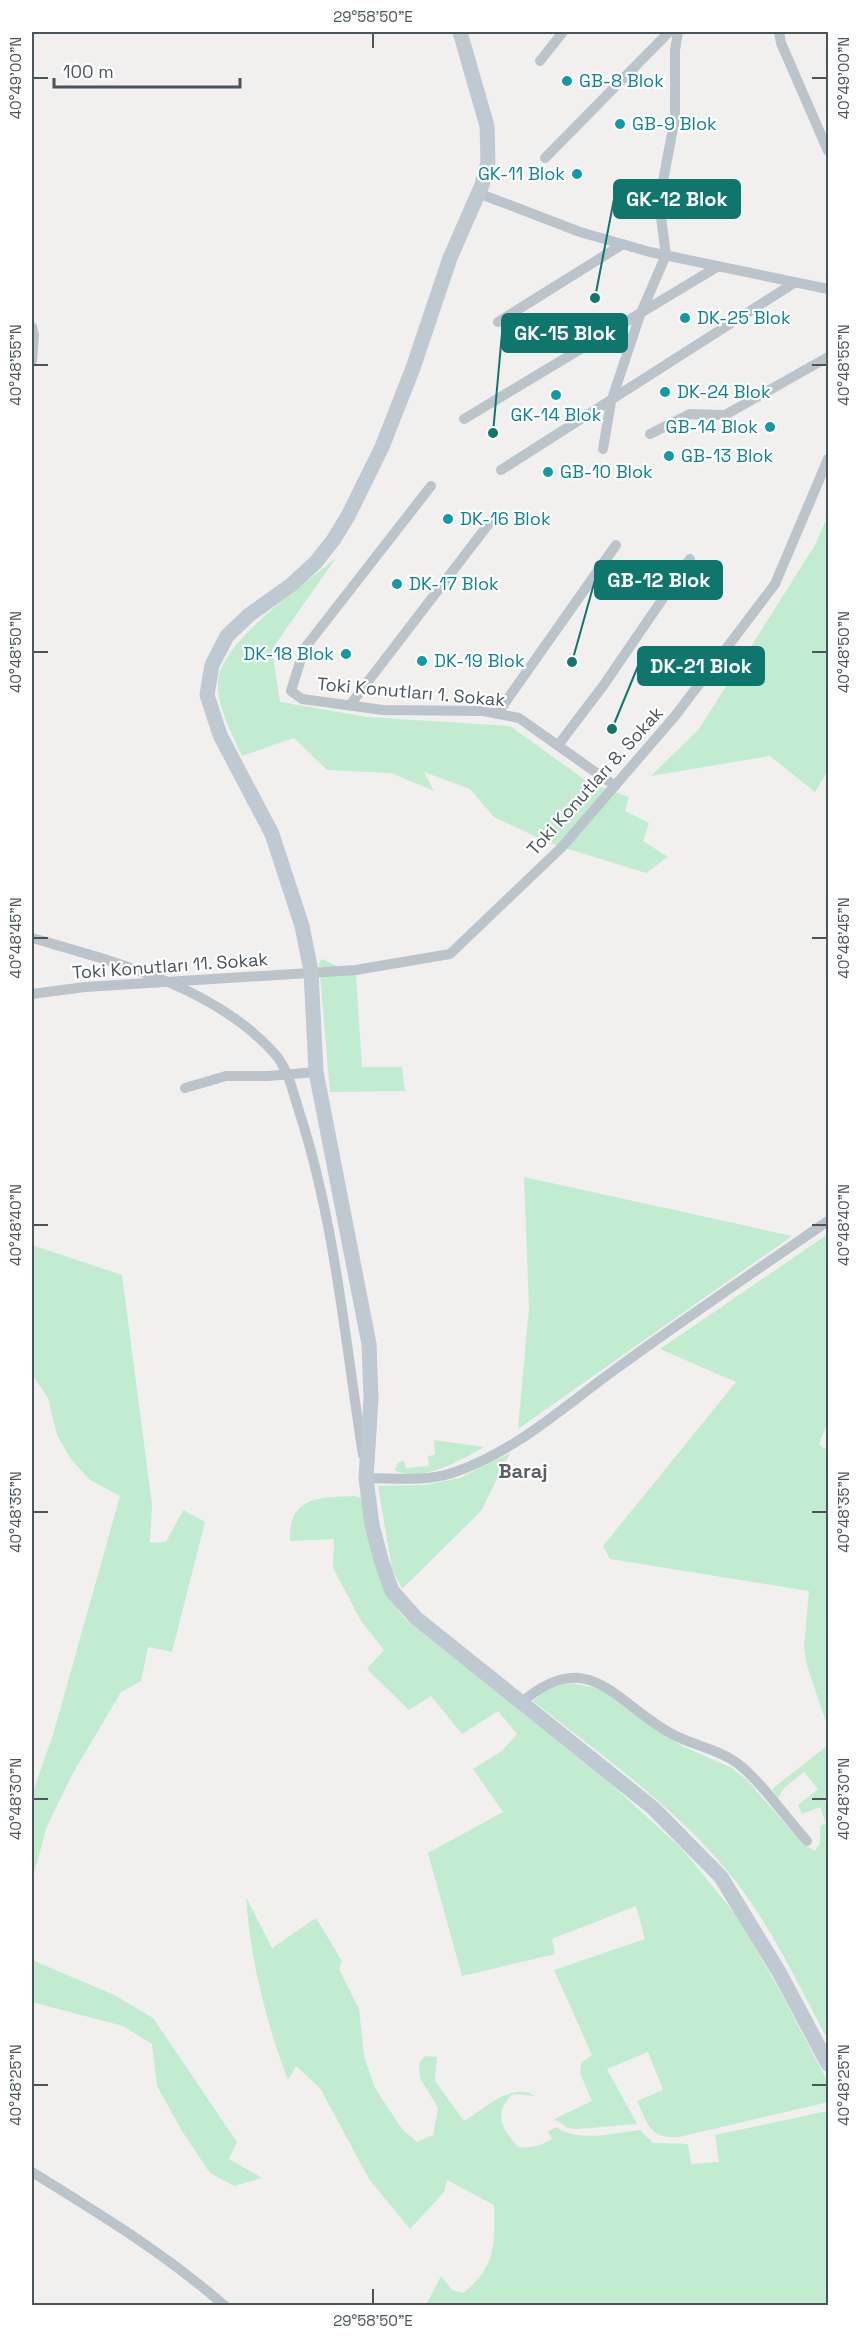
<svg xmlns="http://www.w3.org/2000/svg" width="860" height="2337" viewBox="0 0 860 2337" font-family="'Space Grotesk',sans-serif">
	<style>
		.green { fill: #c1eccf }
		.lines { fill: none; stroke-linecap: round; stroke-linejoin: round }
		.street { stroke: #bcc4cb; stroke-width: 10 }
		.secondary { stroke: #bec9d2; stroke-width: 15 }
		.ticks { fill: none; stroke: #49545b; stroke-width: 2 }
		.culture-dot { fill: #0f9aa8; stroke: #fff; stroke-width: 2 }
		.labels { text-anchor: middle; stroke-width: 4.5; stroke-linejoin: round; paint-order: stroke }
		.culture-label { font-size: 18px; fill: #0d838f; stroke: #fff; text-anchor: start }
		.street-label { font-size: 18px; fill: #49545b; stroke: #fff }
		.neighbourhood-label { font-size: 20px; font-weight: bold; fill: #5c6064; stroke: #fff }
		.leader { fill: none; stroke: #0f766e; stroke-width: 2 }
		.callout-dot { fill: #0f766e; stroke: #fff; stroke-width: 2 }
		.callout { fill: #0f766e; stroke: #0f766e; stroke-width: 2 }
		.callout-label { font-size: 20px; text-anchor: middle; font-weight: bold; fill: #fff }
		.neatline { fill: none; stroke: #49545b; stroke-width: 2 }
		.ticks-label { font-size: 15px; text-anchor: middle; fill: #49545b }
	</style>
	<rect width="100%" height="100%" fill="#f2efef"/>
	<g class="green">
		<polygon points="828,515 828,770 815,792 770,756 651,776 699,729 815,545"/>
		<path d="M336,558L272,649L280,702L368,717L510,726L588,782L629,797L625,811L649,823L643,841L668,857L646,873L549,843L494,817L470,789L424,772L434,791L391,773L327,770L294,738L242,756C232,733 217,707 218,682C221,641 304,585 336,558Z"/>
		<polygon points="322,959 356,975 362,1067 402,1067 405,1091 330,1092 319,963"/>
		<polygon points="524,1177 792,1236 518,1429 529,1308"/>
		<polygon points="828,1234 828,1421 819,1444 825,1449 828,1443 828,1728 807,1666 804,1647 809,1591 610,1559 603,1546 736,1382 660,1349"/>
		<polygon points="32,1245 122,1275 152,1505 150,1543 166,1542 183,1510 205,1522 172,1652 148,1647 141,1681 121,1692 73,1773 47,1826 32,1880 32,1794 53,1735 120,1496 90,1480 71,1459 57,1435 48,1398 32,1375"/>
		<path d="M434,1440L484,1447C461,1460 421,1484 394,1470L399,1462L404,1461L406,1468L429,1466L428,1456L435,1455Z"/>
		<polygon points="510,1453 481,1511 402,1589 392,1569 378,1486 425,1485 460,1478"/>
		<path d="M354,1496L361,1498C370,1546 375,1579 405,1619L611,1784L682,1849L736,1915L776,1984L828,2082V2102L679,2137C649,2139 648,2124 637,2101L663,2090L648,2052L607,2069L637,2124L577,2129L568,2128L554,2119L592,2101L580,2073L581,2063L592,2055L554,1970L645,1939L636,1906L552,1939L555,1954L462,1976L428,1853L503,1812L473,1769L502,1751L517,1734L498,1711L462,1734L431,1696L409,1710L367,1669L384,1650L361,1621L333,1568L334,1539L290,1541C289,1495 319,1498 354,1496Z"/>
		<path d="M572,1683L604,1690L682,1746L732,1768L747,1780L803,1844L815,1851L820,1843V1826L826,1823L820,1807L802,1814L798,1805L818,1789L804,1772L784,1788L778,1798L772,1789L828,1745V2040C800,1988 773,1930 737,1883C681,1810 603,1757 533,1701C545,1690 556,1685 572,1683Z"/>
		<path d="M246,1897L272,1948L316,1918L342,1961L339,1969L359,2009L364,2056L375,2088L402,2129L417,2142L433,2135L438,2108L420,2078L419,2063L425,2056L437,2057L435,2081L464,2121C484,2109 512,2081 535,2096L513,2094C492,2113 502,2129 518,2147C532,2148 540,2146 552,2139L548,2132L556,2127C579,2143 613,2133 640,2130L653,2143L688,2144L691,2164L719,2162L715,2135L828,2111V2305H426L441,2276L452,2290L463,2293C496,2267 495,2245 494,2205L447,2180L444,2192L410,2229L369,2179L320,2088L296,2066L288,2080C266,2022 250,1959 246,1897Z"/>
		<polygon points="32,1960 114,1995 153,2018 237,2142 229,2159 262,2178 234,2186 210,2173 182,2131 157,2086 152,2044 123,2026 32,2002"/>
	</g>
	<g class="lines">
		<g class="street">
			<polyline points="779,32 781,43 828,151"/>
			<polyline points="540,61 563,32"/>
			<polyline points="545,158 669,32"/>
			<polyline points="478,193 580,232 650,252 828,289"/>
			<polyline points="498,322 623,244"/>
			<polyline points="32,327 34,335 32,361"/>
			<polyline points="464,419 717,267"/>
			<polyline points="650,434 690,414 725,415 828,357"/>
			<polyline points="603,449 611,402 640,315 666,255 659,202 675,118 675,50 678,32"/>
			<polyline points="501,470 794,283"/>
			<polyline points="431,486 304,649 291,691 302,699 383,710 483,711 519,718 615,786"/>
			<polyline points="350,705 494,517"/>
			<polyline points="497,714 616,545"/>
			<polyline points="559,744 603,686 690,559"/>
			<path d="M32,938C115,962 214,986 274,1053C288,1068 293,1092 299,1111C335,1221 345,1341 363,1455"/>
			<polyline points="32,994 85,987 356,970 450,954 562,847 675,716 775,584 828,459"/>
			<polyline points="185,1088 226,1076 268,1076 316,1072"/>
			<path d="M366,1473V1478C394,1478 425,1482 452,1473C511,1454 560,1410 609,1374C681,1321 755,1271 828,1221"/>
			<path d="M521,1703C590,1643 616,1705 674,1735C695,1746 718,1749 737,1763C760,1780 787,1819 807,1841"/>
			<path d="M32,2172C101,2215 163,2252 225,2306"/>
		</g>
		<polyline class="secondary" points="460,32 487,126 488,162 482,185 450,258 413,368 382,447 348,516 334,539 316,562 291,585 249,615 227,636 212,665 207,695 220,735 272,834 302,926 311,971 316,1072 369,1344 371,1399 366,1478 372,1525 382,1563 392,1591 416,1618 653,1808 721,1877 779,1972 828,2064"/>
	</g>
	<path class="ticks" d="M373,33V48M33,78H48M812,78H827M33,365H48M812,365H827M33,652H48M812,652H827M33,938H48M812,938H827M33,1225H48M812,1225H827M33,1512H48M812,1512H827M33,1799H48M812,1799H827M33,2085H48M812,2085H827M373,2289V2304"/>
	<g class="culture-dot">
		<circle cx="567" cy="81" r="6"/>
		<circle cx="620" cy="124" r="6"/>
		<circle cx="577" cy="174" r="6"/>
		<circle cx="685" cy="318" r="6"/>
		<circle cx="665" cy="392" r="6"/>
		<circle cx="556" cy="395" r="6"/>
		<circle cx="770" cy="427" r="6"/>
		<circle cx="669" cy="456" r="6"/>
		<circle cx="548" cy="472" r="6"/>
		<circle cx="448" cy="519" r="6"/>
		<circle cx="397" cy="584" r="6"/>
		<circle cx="346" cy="654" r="6"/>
		<circle cx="422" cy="661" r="6"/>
	</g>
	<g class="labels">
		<g class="culture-label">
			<text x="579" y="87">GB-8 Blok</text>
			<text x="632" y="130">GB-9 Blok</text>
			<text x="565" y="180" text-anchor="end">GK-11 Blok</text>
			<text x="697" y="324">DK-25 Blok</text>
			<text x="677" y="398">DK-24 Blok</text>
			<text x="556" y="421" text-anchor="middle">GK-14 Blok</text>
			<text x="758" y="433" text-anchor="end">GB-14 Blok</text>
			<text x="681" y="462">GB-13 Blok</text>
			<text x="560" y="478">GB-10 Blok</text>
			<text x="460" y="525">DK-16 Blok</text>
			<text x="409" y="590">DK-17 Blok</text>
			<text x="334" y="660" text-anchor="end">DK-18 Blok</text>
			<text x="434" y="667">DK-19 Blok</text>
		</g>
		<g class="street-label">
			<text transform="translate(411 692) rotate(5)" y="6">Toki Konutları 1. Sokak</text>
			<text transform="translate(595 781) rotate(-48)" y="6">Toki Konutları 8. Sokak</text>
			<text transform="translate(170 966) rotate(-4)" y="6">Toki Konutları 11. Sokak</text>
		</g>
		<g class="neighbourhood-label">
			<text x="523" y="1478">Baraj</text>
		</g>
	</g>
	<path class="leader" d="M595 298L614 199M493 433L502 333M572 662L595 580M612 729L638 666"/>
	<g class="callout-dot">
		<circle cx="595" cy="298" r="6"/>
		<circle cx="493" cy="433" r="6"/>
		<circle cx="572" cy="662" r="6"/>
		<circle cx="612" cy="729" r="6"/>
	</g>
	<g class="callout">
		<rect x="614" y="180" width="126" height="38" rx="6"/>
		<rect x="502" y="314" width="125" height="38" rx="6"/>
		<rect x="595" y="561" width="127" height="38" rx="6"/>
		<rect x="638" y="647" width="126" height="38" rx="6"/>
	</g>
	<g class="callout-label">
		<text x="677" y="206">GK-12 Blok</text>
		<text x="565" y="340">GK-15 Blok</text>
		<text x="659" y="587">GB-12 Blok</text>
		<text x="701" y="673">DK-21 Blok</text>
	</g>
	<rect width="860" height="2337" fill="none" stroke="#ffffff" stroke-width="66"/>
	<path d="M54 78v9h186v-9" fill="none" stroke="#49545b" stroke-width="3"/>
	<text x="63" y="78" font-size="18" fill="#49545b" stroke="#ffffff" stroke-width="4.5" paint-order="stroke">100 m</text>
	<rect x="33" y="33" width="794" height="2271" class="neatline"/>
	<g class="ticks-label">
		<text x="373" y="22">29°58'50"E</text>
		<text transform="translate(16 78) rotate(-90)" y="5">40°49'00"N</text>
		<text transform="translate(844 78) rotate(-90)" y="5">40°49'00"N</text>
		<text transform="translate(16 365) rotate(-90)" y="5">40°48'55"N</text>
		<text transform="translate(844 365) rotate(-90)" y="5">40°48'55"N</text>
		<text transform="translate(16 652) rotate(-90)" y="5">40°48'50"N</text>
		<text transform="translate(844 652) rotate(-90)" y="5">40°48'50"N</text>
		<text transform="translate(16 938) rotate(-90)" y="5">40°48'45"N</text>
		<text transform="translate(844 938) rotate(-90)" y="5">40°48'45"N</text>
		<text transform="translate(16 1225) rotate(-90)" y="5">40°48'40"N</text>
		<text transform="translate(844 1225) rotate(-90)" y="5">40°48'40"N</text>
		<text transform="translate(16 1512) rotate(-90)" y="5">40°48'35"N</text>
		<text transform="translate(844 1512) rotate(-90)" y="5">40°48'35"N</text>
		<text transform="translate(16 1799) rotate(-90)" y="5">40°48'30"N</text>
		<text transform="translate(844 1799) rotate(-90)" y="5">40°48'30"N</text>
		<text transform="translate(16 2085) rotate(-90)" y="5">40°48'25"N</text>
		<text transform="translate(844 2085) rotate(-90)" y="5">40°48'25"N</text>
		<text x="373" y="2326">29°58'50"E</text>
	</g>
</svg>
